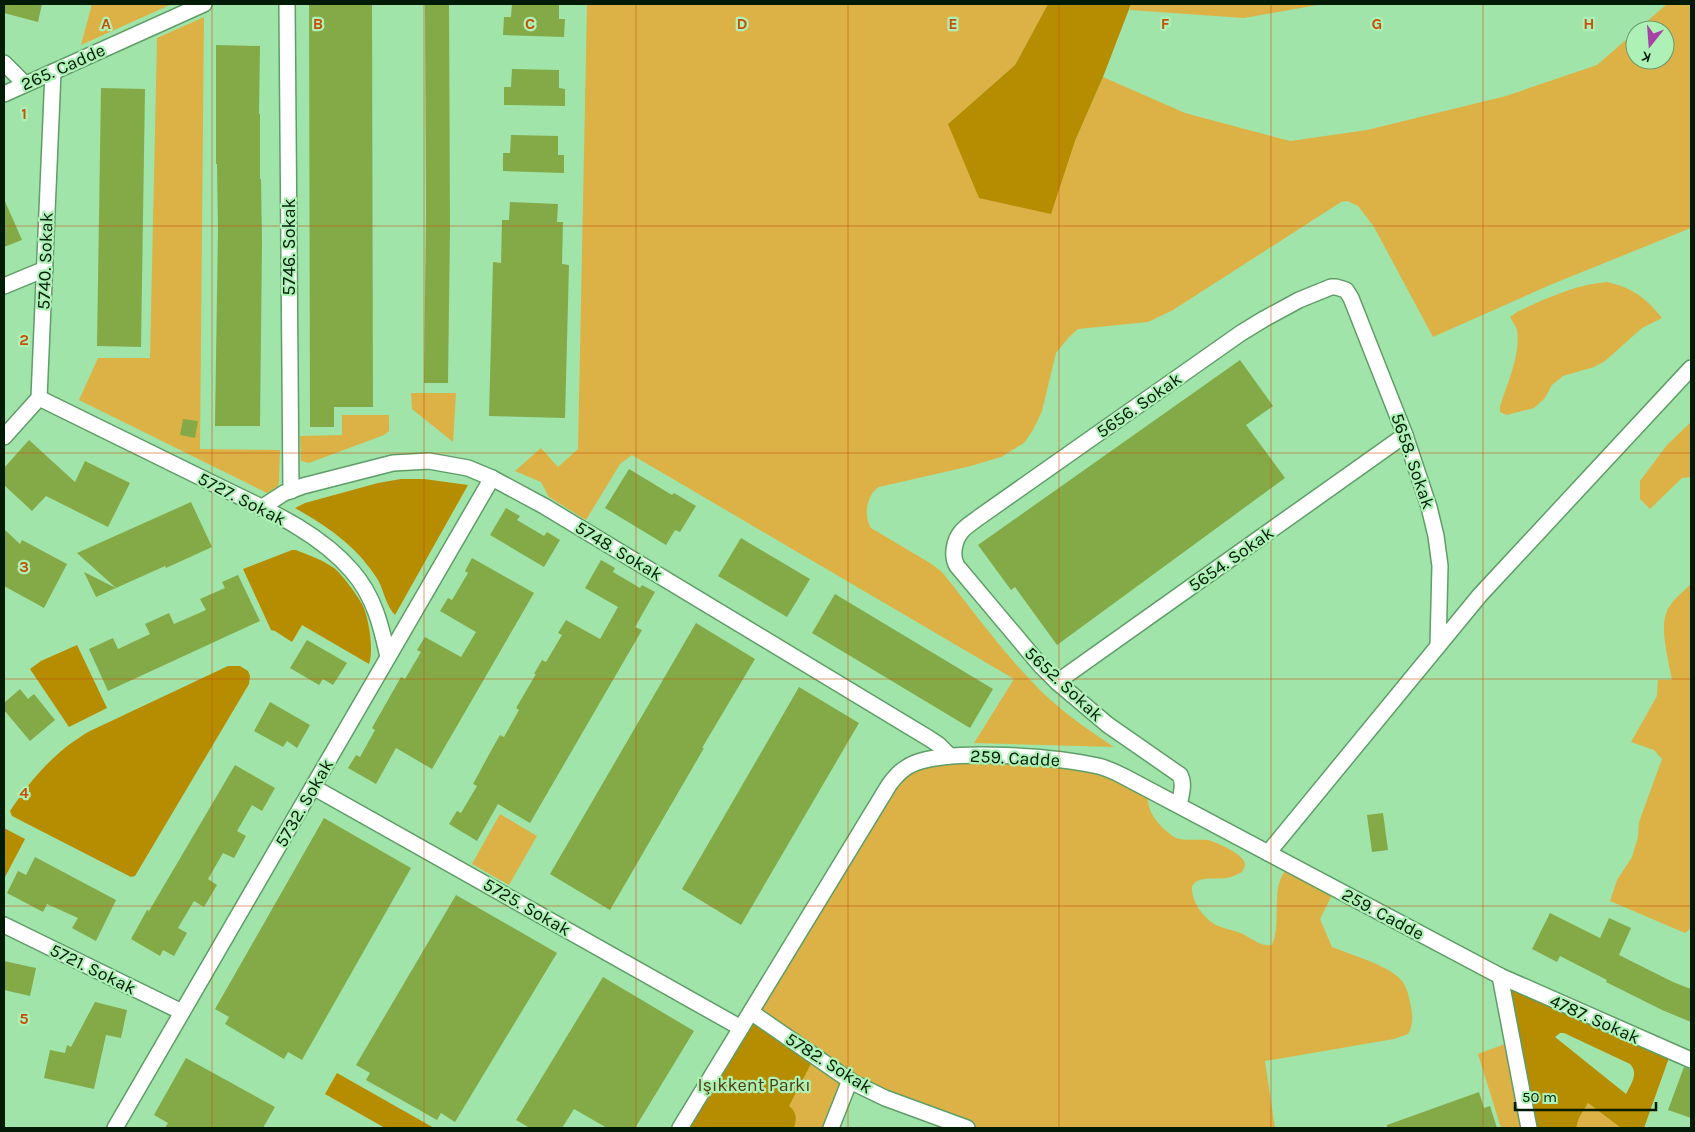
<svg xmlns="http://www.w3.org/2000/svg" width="1695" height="1132" viewBox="0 0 1695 1132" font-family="Karla,sans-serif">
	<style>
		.green { fill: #dcb246 }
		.forest { fill: #b68c00; fill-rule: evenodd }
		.building { fill: #83aa47 }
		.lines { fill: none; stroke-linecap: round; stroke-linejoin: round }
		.street-casing { stroke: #5e9e67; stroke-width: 18 }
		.street { stroke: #fff; stroke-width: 15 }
		.grid { fill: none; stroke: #c6500b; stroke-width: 1; stroke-opacity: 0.55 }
		.labels { text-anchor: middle; stroke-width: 4.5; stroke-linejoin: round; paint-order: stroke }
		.street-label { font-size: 18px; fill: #021b06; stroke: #aef1b6 }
		.park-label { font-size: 18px; fill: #4f3d0f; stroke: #aef1b6 }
		.grid-label { font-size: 16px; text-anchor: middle; font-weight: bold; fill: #c6500b; stroke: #aef1b6; stroke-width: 4.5; stroke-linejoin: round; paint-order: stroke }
	</style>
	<rect width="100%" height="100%" fill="#a1e4a9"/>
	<g class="green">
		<polygon points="92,4 172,4 81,45"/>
		<path d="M587,4H1048L1015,65L948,124L1075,141L1103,77L1185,113L1290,141L1367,130L1506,96L1597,65L1635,32V60H1665V30H1637L1667,4H1691V228L1550,285L1433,337L1374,227L1358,206L1347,201L1341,202L1173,310L1148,322L1078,329L1069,337L1056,353L1042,411L1033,430L1024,443L1001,457L971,466L879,487C867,494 863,516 871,528L930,563L942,572C975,613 1006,657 1044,694C1065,714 1090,731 1114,747L974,743L1014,679L632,455L620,464L586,520L549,497L541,482L515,471L541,448L558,467L578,449Z"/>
		<polygon points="1131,4 1323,4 1244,18 1130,10"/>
		<polygon points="204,17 200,449 280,450 279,482 278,486 267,493 79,400 98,358 150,358 157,38"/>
		<path d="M1607,282C1633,288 1646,298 1662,318L1642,328L1605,361L1594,367L1563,376L1552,385L1545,398L1534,408L1507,415L1500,412V406C1507,385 1521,353 1517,330C1516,326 1512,321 1510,317L1517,312C1547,298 1574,285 1607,282Z"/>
		<polygon points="411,393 456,393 453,442 412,409"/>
		<polygon points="342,415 389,415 389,431 384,435 309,463 301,461 300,436 342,435"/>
		<polygon points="1691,422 1691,477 1682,478 1650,509 1640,499 1640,481 1667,445"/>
		<path d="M1691,584V928L1685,933L1610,901L1617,880L1632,857L1638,837L1639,822L1662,759L1654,750L1631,742L1657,696L1658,680H1672C1669,663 1660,630 1666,614C1669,602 1683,592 1691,584Z"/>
		<path d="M1045,759L1148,788C1146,806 1151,816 1164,829C1168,832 1172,836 1176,838C1186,841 1197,839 1208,840C1216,842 1246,855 1245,865C1245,866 1243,871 1242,872C1238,874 1234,876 1231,877C1218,881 1199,874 1192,886C1191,901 1203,918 1216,925C1224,929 1234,930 1243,934C1252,939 1262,947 1272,945C1282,924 1270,887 1286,870L1335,889L1320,919L1332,947C1351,955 1389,965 1402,981C1408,989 1409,998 1411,1007C1413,1016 1413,1026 1408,1034L1394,1039L1265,1061L1275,1128H967L850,1080L831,1128H794C797,1119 797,1112 789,1106L751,1012L889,785L914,763Z"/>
		<polygon points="500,814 537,836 509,885 472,864"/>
		<polygon points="1513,1041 1529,1128 1501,1128 1478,1054"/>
		<polygon points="1588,1103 1621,1128 1576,1128 1579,1118"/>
	</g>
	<g class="forest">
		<polygon points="1048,4 1131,4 1103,77 1075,141 1051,214 979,198 948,124 1015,65"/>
		<path d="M401,479H424L468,485L395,615C386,606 384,591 378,580C358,547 327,526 295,508L305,503L378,483Z"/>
		<path d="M292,550H296C308,555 323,560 334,568C342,574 357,595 362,604C369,617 374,651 369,664L302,625L292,642L275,631L271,630L243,569Z"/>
		<polygon points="77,645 107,708 69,727 30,669 41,661"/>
		<path d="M228,666H240L248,671L250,676L249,684L135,876L131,877L12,816L10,811C32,778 55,751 90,731Z"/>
		<polygon points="4,828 25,839 4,879"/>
		<path d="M1500,976L1671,1052L1644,1128H1621L1588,1103L1579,1118L1576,1128H1529ZM1560,1033H1564L1630,1064C1639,1073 1631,1084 1626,1094L1555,1037Z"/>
		<path d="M751,1012L815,1056L789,1106C797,1112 797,1119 794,1128H680Z"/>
		<polygon points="337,1073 434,1128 385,1128 325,1094"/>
	</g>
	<g class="building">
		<polygon points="4,4 42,4 38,22 4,13"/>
		<polygon points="309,4 372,4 373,407 334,407 334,427 310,427"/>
		<polygon points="425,4 449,4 450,228 448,383 424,383 426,213"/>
		<polygon points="512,4 559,4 559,19 565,19 564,37 503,35 504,17 511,17"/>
		<polygon points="216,45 260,46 259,114 260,114 260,179 261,179 262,243 260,426 215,426 218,230 217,164 216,164"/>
		<polygon points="512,69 559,70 559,88 565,89 565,106 504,105 504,87 511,87"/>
		<polygon points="101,88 145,89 141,347 97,346"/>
		<polygon points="511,135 558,136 558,155 564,155 564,173 503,171 503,153 510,153"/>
		<polygon points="4,199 22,240 4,247"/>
		<polygon points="510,202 558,204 557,222 563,222 562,264 569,265 565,418 489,416 493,262 501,263 502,220 509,220"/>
		<polygon points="1240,360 1273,406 1246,425 1285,478 1057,645 1015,587 1011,590 978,545"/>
		<polygon points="183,419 198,421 195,438 180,435"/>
		<polygon points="29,440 75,482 85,461 130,483 108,527 46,496 32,511 4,485 4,468"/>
		<polygon points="629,469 672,495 674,493 696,506 680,532 675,530 666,545 605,508"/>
		<polygon points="191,502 212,547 166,568 165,566 116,588 77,553"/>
		<polygon points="506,508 520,516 517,520 544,536 547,532 560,540 544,567 490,535"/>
		<polygon points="4,529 20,544 22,540 67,564 44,608 4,586"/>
		<polygon points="741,538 810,579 787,617 718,576"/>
		<polygon points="472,558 534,593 432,769 396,748 376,784 348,768 356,755 360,757 375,730 372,728 401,677 405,679 421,652 417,650 425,637 461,657 476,632 440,611 448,598 452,600 468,573 465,571"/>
		<polygon points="601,560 615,568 613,572 640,588 642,585 655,592 635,627 642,630 530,823 498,804 477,841 449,824 457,811 461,813 477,786 473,784 492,749 500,735 504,737 519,710 516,708 536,674 534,674 542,660 546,662 562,635 558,633 566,620 600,639 618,607 585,588"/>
		<polygon points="84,572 116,588 96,597"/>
		<polygon points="238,575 260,621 108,691 89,649 113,638 118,649 150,634 145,624 169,613 174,624 206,610 200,599 225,588 222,582"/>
		<polygon points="835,594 993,689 970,728 812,633"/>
		<polygon points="696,623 755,659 702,748 704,748 610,910 550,874"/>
		<polygon points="307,640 347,663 333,685 323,679 319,685 290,668"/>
		<polygon points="799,687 859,723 741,925 682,889"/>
		<polygon points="20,689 28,699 34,694 55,720 30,741 4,710 4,703"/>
		<polygon points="270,702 310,725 297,748 287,741 283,747 254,731"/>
		<polygon points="235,765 275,788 262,811 252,805 237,831 246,836 234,858 223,853 208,879 217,885 204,907 194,901 178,928 187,933 174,956 163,950 160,956 131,939 147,910 149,911"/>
		<polygon points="1383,813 1388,850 1372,852 1367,815"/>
		<polygon points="324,818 411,868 302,1060 288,1052 284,1059 225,1024 229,1017 215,1009"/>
		<polygon points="35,857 116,900 96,941 72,928 78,918 47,904 43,912 7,893 18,871 26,875"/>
		<polygon points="456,895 557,953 455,1122 441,1113 437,1120 391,1094 366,1080 370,1073 356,1065"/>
		<polygon points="1550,913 1600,938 1609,918 1631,928 1619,955 1673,982 1691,989 1691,1022 1662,1010 1606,982 1607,980 1560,956 1557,962 1532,949"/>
		<polygon points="4,961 36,968 30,996 4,990"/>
		<polygon points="603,977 694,1031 635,1128 607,1128 574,1109 562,1128 530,1128 516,1120"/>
		<polygon points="95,1002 127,1010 121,1038 106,1035 94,1089 44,1078 50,1050 65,1053 67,1045 71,1047"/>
		<polygon points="186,1058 275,1107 263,1128 165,1128 168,1123 154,1115"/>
		<polygon points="1684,1067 1691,1069 1691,1118 1668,1110"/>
		<polygon points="1479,1092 1484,1108 1490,1106 1497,1128 1387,1128 1387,1125"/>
	</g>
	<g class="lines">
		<g class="street-casing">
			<g id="street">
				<polyline points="287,4 291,491"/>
				<polyline points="4,63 25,84"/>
				<polyline points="4,94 204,4"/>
				<polyline points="4,286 45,269"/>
				<path d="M39,398C97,426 154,455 212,483C260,507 316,529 352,571C374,596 381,625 388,657"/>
				<polyline points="4,437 39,398 53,72"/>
				<polyline points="261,508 284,493 303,486 393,463 429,461 468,468 492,478 544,506 930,739 939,745 950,756"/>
				<polyline points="1057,682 1405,435"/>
				<polyline points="313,787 741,1028"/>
				<path d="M1179,805C1181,795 1185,784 1180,775L1108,725L1057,682L1041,666L957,566C951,556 954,540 962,531C966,526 973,522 978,518L1241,333L1264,319L1299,300L1331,287H1336L1346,290L1351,298L1405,435L1429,507L1436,536L1440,566L1438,646"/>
				<polyline points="1268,853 1480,595 1691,368"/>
				<polyline points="4,925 182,1012"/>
				<polyline points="1500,976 1529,1128"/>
				<polyline points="751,1012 852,1082 885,1098 967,1128"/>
				<polyline points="115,1128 492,478"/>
				<path d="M680,1128L889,785C896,775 904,767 915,763C954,748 1057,757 1098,766C1107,768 1115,772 1123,776L1500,976L1691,1060"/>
				<polyline points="831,1128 850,1080"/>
			</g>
		</g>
		<use href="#street" class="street"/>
	</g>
	<path class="grid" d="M212,4V1128M424,4V1128M636,4V1128M848,4V1128M1059,4V1128M1271,4V1128M1483,4V1128M4,226H1691M4,453H1691M4,679H1691M4,906H1691"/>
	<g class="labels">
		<g class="street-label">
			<text transform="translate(63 67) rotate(-24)" y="6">265. Cadde</text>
			<text transform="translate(289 247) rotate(-90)" y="6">5746. Sokak</text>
			<text transform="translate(45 261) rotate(-88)" y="6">5740. Sokak</text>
			<text transform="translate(1139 405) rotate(-35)" y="6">5656. Sokak</text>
			<text transform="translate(1413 461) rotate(71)" y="6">5658. Sokak</text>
			<text transform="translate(242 499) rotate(27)" y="6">5727. Sokak</text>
			<text transform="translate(619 551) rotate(31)" y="6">5748. Sokak</text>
			<text transform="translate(1231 559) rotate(-35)" y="6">5654. Sokak</text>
			<text transform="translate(1064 684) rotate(43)" y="6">5652. Sokak</text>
			<text transform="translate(1015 758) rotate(3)" y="6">259. Cadde</text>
			<text transform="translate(304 803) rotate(-60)" y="6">5732. Sokak</text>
			<text transform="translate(527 907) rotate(30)" y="6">5725. Sokak</text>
			<text transform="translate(1383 914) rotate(28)" y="6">259. Cadde</text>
			<text transform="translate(93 969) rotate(26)" y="6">5721. Sokak</text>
			<text transform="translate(1595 1019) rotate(24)" y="6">4787. Sokak</text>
			<text transform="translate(829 1063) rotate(32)" y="6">5782. Sokak</text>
		</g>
		<g class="park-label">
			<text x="754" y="1091">Işıkkent Parkı</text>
		</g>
	</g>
	<g class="grid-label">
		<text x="106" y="29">A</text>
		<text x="318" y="29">B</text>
		<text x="530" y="29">C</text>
		<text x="742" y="29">D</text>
		<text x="953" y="29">E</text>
		<text x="1165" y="29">F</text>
		<text x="1377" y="29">G</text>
		<text x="1589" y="29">H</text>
		<text x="24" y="119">1</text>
		<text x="24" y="345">2</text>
		<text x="24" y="572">3</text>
		<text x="24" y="798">4</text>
		<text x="24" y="1024">5</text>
	</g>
	<rect width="1695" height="1132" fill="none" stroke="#021b06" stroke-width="10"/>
	<g transform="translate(1650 45) rotate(197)"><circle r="24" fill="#aef1b6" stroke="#699b70"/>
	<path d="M0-4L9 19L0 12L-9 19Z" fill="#a641a6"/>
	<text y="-8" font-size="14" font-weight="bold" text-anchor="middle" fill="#021b06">K</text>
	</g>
	<path d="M1515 1102v8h141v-8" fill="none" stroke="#021b06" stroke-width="2.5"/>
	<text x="1522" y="1102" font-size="15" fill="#021b06" stroke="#aef1b6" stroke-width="4" paint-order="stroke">50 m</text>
</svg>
